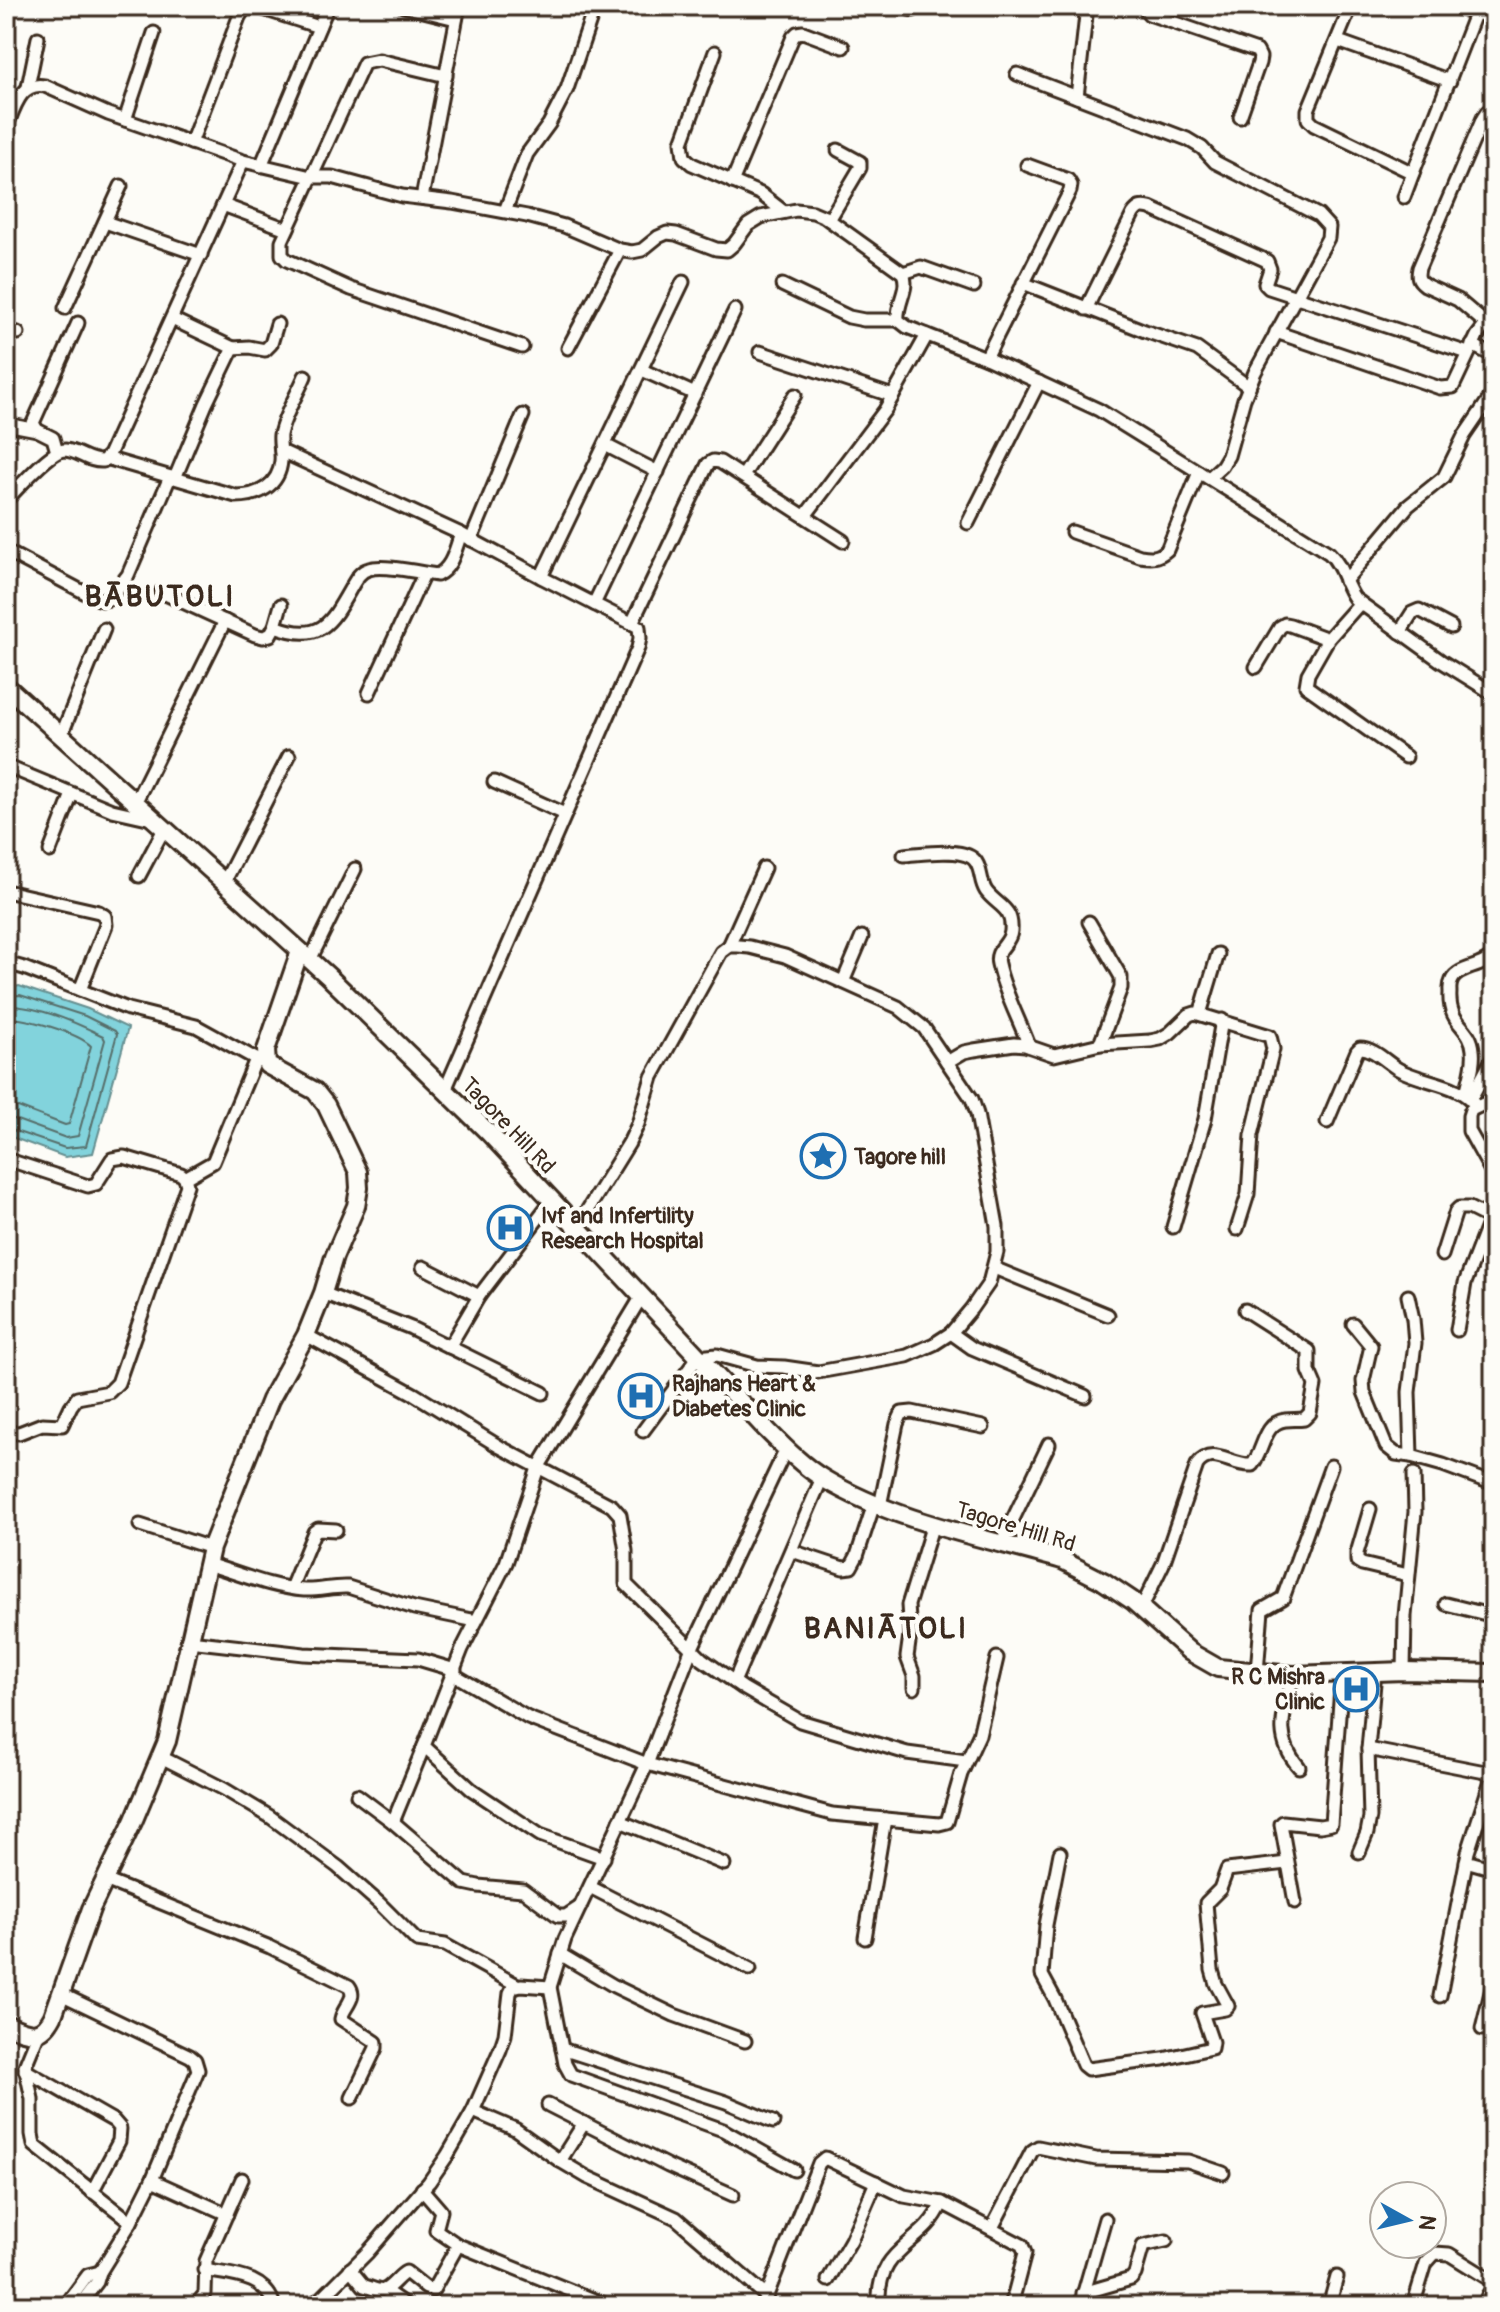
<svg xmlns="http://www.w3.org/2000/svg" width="1500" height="2312" viewBox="0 0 1500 2312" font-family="Pangolin,sans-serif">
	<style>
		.water { fill: #82d3dc; stroke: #668f90; stroke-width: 2 }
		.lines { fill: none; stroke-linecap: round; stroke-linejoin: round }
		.shore { stroke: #576e6a; stroke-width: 2 }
		.street-casing { stroke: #3b2a1e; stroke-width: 17 }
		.secondary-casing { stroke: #3b2a1e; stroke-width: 22 }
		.street { stroke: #fdfcf7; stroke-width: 11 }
		.secondary { stroke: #fdfcf7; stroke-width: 16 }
		.labels { text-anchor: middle; stroke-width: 8; stroke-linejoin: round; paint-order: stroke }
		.street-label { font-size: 22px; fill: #3b2a1e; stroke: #fdfcf7 }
		.poi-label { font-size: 22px; font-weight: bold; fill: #3b2a1e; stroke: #fdfcf7; text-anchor: start }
		.district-label { font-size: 30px; font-weight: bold; letter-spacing: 2px; fill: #3b2a1e; stroke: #fdfcf7 }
	</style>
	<rect width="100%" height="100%" fill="#fdfcf7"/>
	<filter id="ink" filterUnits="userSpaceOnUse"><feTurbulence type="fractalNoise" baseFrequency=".0125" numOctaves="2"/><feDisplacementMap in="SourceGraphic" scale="16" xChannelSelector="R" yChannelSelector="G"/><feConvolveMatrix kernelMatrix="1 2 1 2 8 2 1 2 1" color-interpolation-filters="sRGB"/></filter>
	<g filter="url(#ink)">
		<polygon class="water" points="19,986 88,1009 128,1028 93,1153 65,1157 6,1135 6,989"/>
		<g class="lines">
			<g class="shore">
				<polyline points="6,996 20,995 85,1016 115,1031 117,1034 86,1146 65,1148 6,1128"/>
				<path d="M6,1006C35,1005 77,1023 103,1036L105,1040L78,1136L66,1138L14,1119L6,1118"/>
				<path d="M6,1018C25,1017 78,1033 91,1046L69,1124L65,1125L18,1107L6,1106"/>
			</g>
			<g class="street-casing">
				<g id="street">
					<polyline points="254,6 319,27"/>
					<polyline points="403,6 456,19"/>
					<polyline points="896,6 913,10 920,6"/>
					<polyline points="1143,6 1149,14 1257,51 1260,57 1259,63 1240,117"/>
					<polyline points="1351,6 1308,110 1308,119 1314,125 1413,173 1475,14"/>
					<polyline points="1450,6 1494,18"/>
					<polyline points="1338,41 1450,81"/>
					<polyline points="715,52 682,142 684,157 692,164 761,194 784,212"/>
					<polyline points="1017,74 1187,139 1202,148 1215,162 1318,215 1329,227 1328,238 1255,372 1244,399 1228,456 1222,466 1209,478"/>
					<polyline points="446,76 379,60 364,63 282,241 282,255 287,260 351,289 522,347"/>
					<polyline points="28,87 38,38"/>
					<polyline points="1077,97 1087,6"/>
					<polyline points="125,120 154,33"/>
					<path d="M6,128C14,109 20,81 45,86L108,114L243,161L311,177H332L402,196L452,202L527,216L564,226L620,250L632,252L642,250L658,237L667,233L676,234L716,249L727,250L734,244L748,225L761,217L796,210L813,212L825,217L903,273C910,289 896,303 898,320L907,327L986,358L1099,410L1329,553C1343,566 1344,584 1355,599L1441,661L1494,694"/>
					<polyline points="191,143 239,17 244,9 251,6"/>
					<polyline points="261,166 328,6"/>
					<polyline points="732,182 793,37 797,33 803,32 843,47"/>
					<polyline points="1404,197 1413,173"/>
					<polyline points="422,198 459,6"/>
					<polyline points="223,205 287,229"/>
					<polyline points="505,211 527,154 549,124 567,89 595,6"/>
					<polyline points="829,220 860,168 860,162 838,150"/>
					<polyline points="105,222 201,255"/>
					<polyline points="903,273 921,267 974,286"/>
					<polyline points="1023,283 1145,331 1197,349 1249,387"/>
					<polyline points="782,285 849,317 864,320 898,320"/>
					<polyline points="65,308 121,186"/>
					<path d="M1086,309L1133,214C1138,207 1141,206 1150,208L1267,261L1270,269L1265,284L1269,288L1468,353"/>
					<polyline points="172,319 233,348 206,404 175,478"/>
					<path d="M1485,323L1458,300L1425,285C1418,280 1417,277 1419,268L1483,118L1487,112L1494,111"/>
					<polyline points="6,330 18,333"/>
					<polyline points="1276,332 1440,388 1453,387 1477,336 1494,314"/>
					<polyline points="1472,345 1494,356"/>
					<polyline points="233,348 249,347 265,350 271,344 277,324"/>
					<polyline points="568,348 620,250"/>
					<polyline points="760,352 893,396"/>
					<polyline points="986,358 1070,191 1071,185 1068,180 1027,165"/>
					<polyline points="642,370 695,394"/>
					<polyline points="6,424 37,430"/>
					<polyline points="605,445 658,472"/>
					<polyline points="281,451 461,534 541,577"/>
					<polyline points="57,452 53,438 37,430 33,423 78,323"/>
					<path d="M106,458L236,496C258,496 279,486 281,461C282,452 279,444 280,435C284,415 297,395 305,376"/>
					<polyline points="743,476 795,395"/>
					<path d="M6,500C18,489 50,450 65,450C79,451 88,462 103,461L109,455L243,161"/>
					<polyline points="805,516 885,410 927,335"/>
					<polyline points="968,523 1039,382"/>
					<path d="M1072,532L1140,556C1152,558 1158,558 1167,550L1199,472"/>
					<polyline points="471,540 523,415"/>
					<polyline points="6,551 93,597 102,600 109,599 128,575 170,477"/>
					<polyline points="1345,581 1408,506 1444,477 1464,436 1494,392"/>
					<polyline points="161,592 255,635 263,637 270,635 275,626 281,605"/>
					<polyline points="594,604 735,310"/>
					<polyline points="632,623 708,464 713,461 720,462 843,541"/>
					<path d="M275,626C321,644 331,623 352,586C356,579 360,571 369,569C382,564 422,573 437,575C453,567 455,549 461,534"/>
					<polyline points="1400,632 1412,613 1419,610 1451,627"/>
					<polyline points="1328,639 1308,674 1306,686 1406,757"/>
					<polyline points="1256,667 1280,627 1285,624 1290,625 1328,639 1360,603"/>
					<polyline points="369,693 424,574"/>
					<polyline points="61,736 104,629"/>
					<polyline points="6,766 112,810 152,819"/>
					<polyline points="494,782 565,814"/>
					<polyline points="135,803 225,621"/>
					<polyline points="50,851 72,794"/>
					<path d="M904,855C921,854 966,846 976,862C982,871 980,882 986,891C997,906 1013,907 1011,931C1010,945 994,949 998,964C1004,992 1019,1019 1029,1046"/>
					<polyline points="139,876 164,829"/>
					<polyline points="224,883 289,756"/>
					<polyline points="6,891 99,912 105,916 106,925 80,990"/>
					<polyline points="1089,922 1121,977 1121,988 1100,1044"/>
					<polyline points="729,946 764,868"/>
					<polyline points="310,960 355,869"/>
					<polyline points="6,963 24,968 128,1009 196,1026 267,1065"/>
					<polyline points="843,982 862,937"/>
					<polyline points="1200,1014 1218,954"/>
					<polyline points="947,1062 964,1052 974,1050 1014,1044 1025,1045 1054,1055 1100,1044 1150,1041 1160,1039 1170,1033 1189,1015 1195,1013 1270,1036 1273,1049 1252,1135 1248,1194 1237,1229"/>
					<polyline points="445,1090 638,648 640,638 639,627 541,577 683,282"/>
					<path d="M1466,1094C1469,1080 1475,1064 1473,1050C1471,1025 1448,1026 1450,993C1450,987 1449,986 1452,980C1459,966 1483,969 1494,954"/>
					<polyline points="1471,1098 1494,1056"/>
					<polyline points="1494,1099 1471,1110 1469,1116 1469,1131 1494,1176"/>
					<path d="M1327,1122L1357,1051L1360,1048C1374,1048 1386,1062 1398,1069C1422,1083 1463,1083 1476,1107"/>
					<polyline points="6,1159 88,1186 96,1184 112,1159 124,1157 181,1174 185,1178 187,1185 118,1383 109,1392 77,1398 71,1406 62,1425 42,1424 19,1433 6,1432"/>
					<polyline points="185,1178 213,1162 256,1059"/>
					<polyline points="577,1227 629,1143 638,1124 652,1077 721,952 729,946 738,946 750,947 785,956 898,1007 924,1028 972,1099 977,1114 997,1226 997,1252 989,1283 971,1309 951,1333 934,1344 907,1356 818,1372 784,1367 757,1366 717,1355 698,1357 643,1431"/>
					<polyline points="1173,1227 1205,1119 1222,1020"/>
					<polyline points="1442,1255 1456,1211 1459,1208 1469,1208 1489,1218"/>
					<polyline points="423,1267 479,1296"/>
					<polyline points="994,1268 1108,1315"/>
					<polyline points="323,1293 411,1328 543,1393"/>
					<polyline points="1408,1296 1413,1319 1415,1343 1409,1392 1411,1456 1443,1465 1494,1484"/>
					<polyline points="1353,1324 1371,1346 1363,1381 1364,1392 1386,1446 1396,1454 1411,1456"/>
					<polyline points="1457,1330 1465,1283 1494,1208"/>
					<polyline points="951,1333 972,1348 1085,1396"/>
					<polyline points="306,1335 414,1394 500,1447 612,1506 620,1515 626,1551 626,1584 702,1659 743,1688 800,1721 907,1753 966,1761"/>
					<polyline points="449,1347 479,1296 552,1200"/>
					<polyline points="786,1449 691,1650 647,1764 565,1939 550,1987 565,2064 571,2075 723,2130 794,2170"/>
					<polyline points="880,1506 897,1424 902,1413 912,1412 983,1427"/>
					<polyline points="1370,1509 1357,1553 1357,1561 1362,1564 1408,1575"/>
					<polyline points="140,1525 211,1548"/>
					<polyline points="1002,1542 1049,1444"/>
					<polyline points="792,1551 843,1568 851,1567 857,1556 874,1504"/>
					<path d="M207,1564C238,1573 272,1588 304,1590C319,1591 333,1586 348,1587L414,1608L476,1621"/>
					<polyline points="291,1588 314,1532 318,1529 336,1530"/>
					<polyline points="1446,1604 1494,1616"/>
					<path d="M1142,1607L1163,1564L1197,1465C1212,1445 1232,1467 1252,1465C1264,1451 1263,1423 1285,1420C1291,1419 1298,1420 1304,1419L1310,1413L1315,1385L1309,1371V1351L1245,1310"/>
					<polyline points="189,1641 304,1654 418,1659 455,1670"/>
					<polyline points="1404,1671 1405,1616 1415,1512 1414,1474"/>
					<polyline points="1257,1672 1262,1610 1283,1598 1331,1466"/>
					<polyline points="453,1674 528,1718 647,1764 832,1814 885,1819 865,1938"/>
					<path d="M1293,1675C1285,1710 1272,1737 1299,1767"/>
					<polyline points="734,1682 822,1478"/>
					<polyline points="914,1688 914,1676 907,1657 910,1635 908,1605 933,1524"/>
					<polyline points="1368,1749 1485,1772 1492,1777 1468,1852 1440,1996"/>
					<polyline points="161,1757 224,1789 269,1816 338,1867 380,1904 417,1941 445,1945 517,1985"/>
					<polyline points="357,1795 393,1822 464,1883 478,1886 523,1890 558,1916 566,1916 580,1907"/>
					<polyline points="885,1819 939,1824 947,1822 961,1774 979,1735 997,1658"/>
					<polyline points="620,1821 724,1864"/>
					<polyline points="393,1822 424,1746"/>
					<polyline points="1359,1852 1367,1833 1370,1817 1368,1749 1375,1672"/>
					<polyline points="1060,1853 1046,1925 1042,1975 1055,1999 1083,2065 1088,2069 1163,2059 1211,2048 1212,2042 1202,2013 1225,2009 1228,2006 1216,1984 1212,1970 1206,1903 1220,1889 1227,1870 1287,1863"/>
					<polyline points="604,1858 540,1835 471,1789 424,1746 462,1649 506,1563 538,1468 642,1296"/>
					<polyline points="1466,1861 1494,1869"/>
					<path d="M105,1880L270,1947L349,1986C358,1998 343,2007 341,2019L376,2042V2048L352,2098"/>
					<polyline points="590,1887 750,1969"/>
					<polyline points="1295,1902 1281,1824 1283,1822 1320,1826 1331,1824 1342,1674"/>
					<polyline points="560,1954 614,1986 674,2015 745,2041"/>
					<polyline points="61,1994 190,2056 195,2060 198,2070 152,2180 131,2222 100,2272 97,2282 79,2306"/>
					<polyline points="1482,2029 1494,1980"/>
					<polyline points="39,2032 25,2066 32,2099 32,2134 34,2145 131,2222"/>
					<polyline points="562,2049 726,2102 773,2122"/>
					<polyline points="25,2070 114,2121 120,2128 119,2141 92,2192"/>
					<polyline points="548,2105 668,2166 733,2195"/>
					<polyline points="473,2111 515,2129 560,2161 587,2177 676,2218 765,2295 766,2298 763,2306"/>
					<polyline points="560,2161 584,2123"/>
					<polyline points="152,2180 227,2214"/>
					<polyline points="422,2189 441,2211 436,2230 458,2245 609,2306"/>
					<polyline points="992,2228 1032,2151 1038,2147 1096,2159 1188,2161 1223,2173"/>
					<path d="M350,2269L364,2286C370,2287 379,2292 384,2290C392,2287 398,2276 406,2272L426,2288L433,2290L458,2245"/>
					<path d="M204,2270C231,2275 266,2275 274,2306"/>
					<polyline points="828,2280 851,2240 876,2182"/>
					<polyline points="384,2290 407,2306"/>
					<polyline points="1083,2293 1131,2279 1135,2274 1143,2246 1166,2241"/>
					<polyline points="766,2298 819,2163 825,2158 904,2196 942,2203 1022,2245 1025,2253 1011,2306"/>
					<polyline points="65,2306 88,2275 100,2272"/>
					<polyline points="195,2306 205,2294 206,2261 242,2179"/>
					<polyline points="309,2306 322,2298 368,2252 429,2182 447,2156 473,2111 500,2050 505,2035 510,1993 513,1987 521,1985 550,1987"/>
					<path d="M879,2306C876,2244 923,2248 942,2203"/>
					<polyline points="1080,2306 1105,2219"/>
					<polyline points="1329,2306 1337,2277"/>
					<polyline points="1413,2306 1426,2263 1435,2253 1449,2254 1494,2282"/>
					<polyline points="1484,2306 1488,2295 1494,2288"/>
				</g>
			</g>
			<g class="secondary-casing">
				<g id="secondary">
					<path d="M6,686L328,976L489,1133L764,1427C782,1445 802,1466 824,1479C896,1522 983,1537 1062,1560L1103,1581L1133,1601L1190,1652L1218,1668L1293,1675L1404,1671L1494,1673"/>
					<path d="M6,2024C27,2033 40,2041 53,2016L91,1909L133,1822L167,1741L211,1548L270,1400L306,1335L323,1293L334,1257L356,1206L359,1188L358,1172L326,1105L315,1091L267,1065L266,1050L300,951"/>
				</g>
			</g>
			<use href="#street" class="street"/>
			<use href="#secondary" class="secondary"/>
		</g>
	</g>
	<defs>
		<g id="sight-ring" transform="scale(2.3)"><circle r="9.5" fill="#fdfcf7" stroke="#1f6fb2" stroke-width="1.5"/><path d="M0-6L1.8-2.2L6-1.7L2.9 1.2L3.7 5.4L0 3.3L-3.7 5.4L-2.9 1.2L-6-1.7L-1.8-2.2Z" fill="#1f6fb2"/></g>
		<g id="hospital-ring" transform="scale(2.3)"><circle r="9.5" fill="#fdfcf7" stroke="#1f6fb2" stroke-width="1.5"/><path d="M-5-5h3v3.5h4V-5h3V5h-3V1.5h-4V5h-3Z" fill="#1f6fb2"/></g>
	</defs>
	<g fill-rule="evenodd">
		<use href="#sight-ring" x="823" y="1156"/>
		<use href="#hospital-ring" x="510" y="1228"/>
		<use href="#hospital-ring" x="641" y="1396"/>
		<use href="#hospital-ring" x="1356" y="1689"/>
	</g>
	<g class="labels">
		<g class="street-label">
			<text transform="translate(509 1125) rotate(46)" y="8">Tagore Hill Rd</text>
			<text transform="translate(1016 1526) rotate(17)" y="8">Tagore Hill Rd</text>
		</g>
		<g class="poi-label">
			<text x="854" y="1164">Tagore hill</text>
			<text x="541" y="1223">Ivf and Infertility<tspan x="541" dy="25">Research Hospital</tspan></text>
			<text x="672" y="1391">Rajhans Heart &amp;<tspan x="672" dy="25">Diabetes Clinic</tspan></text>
			<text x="1325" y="1684" text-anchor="end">R C Mishra<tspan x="1325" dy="25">Clinic</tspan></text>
		</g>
		<g class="district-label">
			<text x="160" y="606">BĀBUTOLI</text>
			<text x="886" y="1638">BANIĀTOLI</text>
		</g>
	</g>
	<rect width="1500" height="2312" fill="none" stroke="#fdfcf7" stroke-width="32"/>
	<rect x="16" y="16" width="1468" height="2280" fill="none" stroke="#3b2a1e" stroke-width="3" filter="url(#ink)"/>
	<g transform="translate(1408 2220) rotate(98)"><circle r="38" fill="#fdfcf7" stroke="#afa8a0" stroke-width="2"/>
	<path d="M0-6L14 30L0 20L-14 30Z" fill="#1f6fb2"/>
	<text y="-12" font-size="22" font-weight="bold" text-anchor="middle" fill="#3b2a1e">N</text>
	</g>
</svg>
